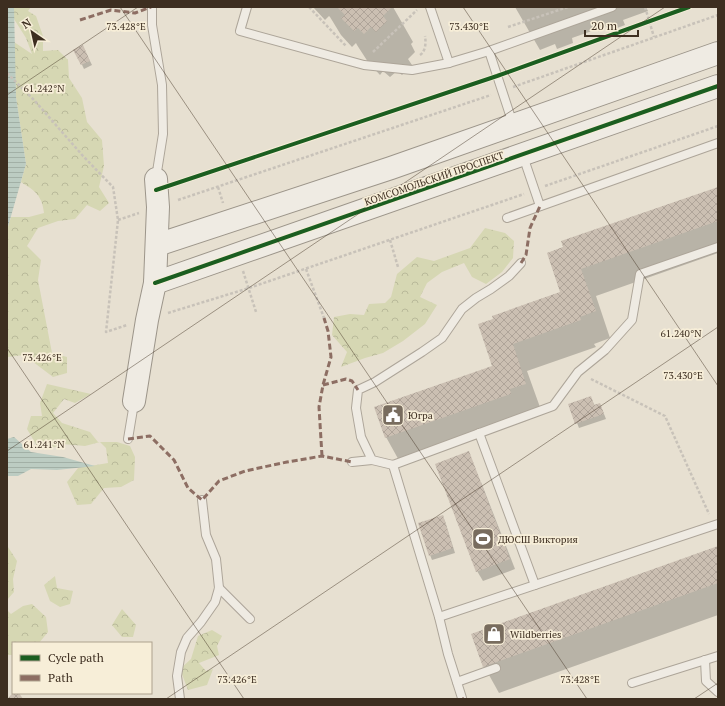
<svg xmlns="http://www.w3.org/2000/svg" width="725" height="706" viewBox="0 0 725 706" font-family="'PT Serif',serif">
	<style>
		.forest { fill: url(#forest-crowns) }
		.water { fill: url(#water-rules) }
		.shadow { fill: #0003 }
		.building { fill: url(#building-cross-hatch) }
		.lines { fill: none; stroke-linecap: round; stroke-linejoin: round }
		.lane-casing { stroke: #ada599; stroke-width: 10 }
		.secondary-casing { stroke: #9c958a; stroke-width: 24 }
		.path { stroke: #c8c2b9; stroke-width: 2.5; stroke-dasharray: 3 2; stroke-linecap: butt }
		.lane { stroke: #efebe3; stroke-width: 8 }
		.secondary { stroke: #efebe3; stroke-width: 22 }
		.quiet { stroke: #8d6e63; stroke-width: 3; stroke-dasharray: 6 3; stroke-linecap: butt }
		.cycleway-casing { stroke: #f7eed8; stroke-width: 6 }
		.cycleway { stroke: #1b5e20; stroke-width: 4 }
		.ticks { fill: none; stroke: #3d2e20; stroke-width: 1; stroke-opacity: 0.45 }
		.labels { text-anchor: middle; stroke-width: 3.5; stroke-linejoin: round; paint-order: stroke }
		.street-label { font-size: 10px; fill: #3d2e20; stroke: #f7eed8 }
		.poi-label { font-size: 10px; fill: #3d2e20; stroke: #f7eed8; text-anchor: start }
		.ticks-label { font-size: 10px; text-anchor: middle; fill: #3d2e20; stroke: #f7eed8; stroke-width: 3.5; stroke-linejoin: round; paint-order: stroke }
	</style>
	<defs>
		<pattern id="forest-crowns" width="20" height="18" patternUnits="userSpaceOnUse"><rect width="20" height="18" fill="#d6d7b3"/><path d="M2 6a3 3 0 1 1 6 0M12 15a3 3 0 1 1 6 0" fill="none" stroke="#b9b99a"/></pattern>
		<pattern id="water-rules" width="6" height="5" patternUnits="userSpaceOnUse"><rect width="6" height="5" fill="#bcccc2"/><path d="M0 2.5h6" fill="none" stroke="#a2b0a6"/></pattern>
		<pattern id="building-cross-hatch" width="8" height="8" patternUnits="userSpaceOnUse"><rect width="8" height="8" fill="#cbbfb2"/><path d="M0 0l8 8M0 8l8-8" fill="none" stroke="#afa499"/></pattern>
	</defs>
	<rect width="100%" height="100%" fill="#e7e0d1"/>
	<g class="forest">
		<path d="M14,7H31L28,11L36,16L43,36V51L58,50L68,60L69,78L82,98L87,122L102,140L104,166L99,187L109,203L100,211L87,205L75,219L58,221L38,228L27,246L41,260L38,280L52,353L67,357V373L53,377L24,355L7,357V230L11,217H29L44,213C42,195 35,191 21,182L26,164L16,97L14,42L32,54L26,38L14,19Z"/>
		<polygon points="485,228 505,233 514,241 513,258 502,272 486,284 472,277 464,263 442,272 427,283 420,297 437,305 425,324 403,341 383,353 365,358 341,367 347,352 332,335 334,317 350,314 364,315 369,304 385,303 391,297 397,274 417,257 434,261 470,248"/>
		<polygon points="47,384 91,394 75,403 64,399 53,413 62,423 90,432 98,442 117,442 130,446 135,457 134,480 121,487 104,488 91,504 77,505 67,482 78,468 108,463 106,448 100,442 85,446 63,444 52,448 37,446 27,429 31,416 42,416 40,403"/>
		<polygon points="7,539 8,547 17,561 13,579 14,592 7,600"/>
		<polygon points="55,576 57,588 73,591 70,604 60,607 50,601 44,585"/>
		<polygon points="32,604 46,617 48,632 39,643 13,643 13,655 7,655 7,610 11,614 23,606"/>
		<polygon points="122,609 136,625 133,637 122,637 112,625"/>
		<polygon points="212,630 222,636 217,646 219,655 199,663 206,671 213,669 207,685 188,690 180,669 191,659 198,636"/>
	</g>
	<g class="water">
		<polygon points="7,7 14,7 16,97 26,164 7,230"/>
		<polygon points="14,437 31,452 63,457 95,466 57,470 31,469 18,476 7,476 7,439"/>
	</g>
	<g class="shadow">
		<polygon points="313,7 393,7 413,42 411,44 415,52 408,59 412,65 402,75 397,71 390,77 383,71 380,75 368,62 357,45 356,43 352,47 341,35 330,17 329,16 325,20"/>
		<polygon points="515,7 646,7 648,11 623,20 625,25 609,31 606,26 572,38 573,43 557,49 555,44 540,50"/>
		<polygon points="75,50 85,51 92,65 84,69"/>
		<polygon points="718,188 718,253 596,296 610,338 594,344 596,347 527,371 541,410 524,416 526,421 401,464 386,437 493,367 479,325 561,292 548,253"/>
		<polygon points="591,398 595,406 600,404 606,419 579,428 570,405"/>
		<polygon points="481,482 515,569 483,581 477,571"/>
		<polygon points="443,517 445,521 455,553 432,560 430,555"/>
		<polygon points="718,547 718,615 499,693 484,666"/>
	</g>
	<g class="building">
		<polygon points="337,7 392,7 383,16 387,21 376,32 371,27 364,34 358,28 354,31 341,18 345,15"/>
		<polygon points="83,45 90,61 81,65 73,50"/>
		<polygon points="718,187 718,221 581,269 596,311 580,317 581,320 513,344 526,384 510,389 511,394 385,438 374,407 492,366 478,324 493,319 492,316 560,292 547,253 563,247 561,241"/>
		<polygon points="591,396 594,405 600,403 604,414 575,424 568,404"/>
		<polygon points="469,451 510,559 476,572 435,464"/>
		<polygon points="443,515 453,548 429,556 418,523"/>
		<polygon points="718,546 718,583 483,667 471,634"/>
		<polygon points="13,693 19,693 23,699 7,699"/>
	</g>
	<g class="lines">
		<g class="lane-casing">
			<g id="lane">
				<polyline points="152,7 152,25 162,85 163,134 156,178"/>
				<polyline points="247,7 240,31 364,65 412,70 449,63 489,51 612,7"/>
				<polyline points="430,7 449,63"/>
				<polyline points="489,51 513,124"/>
				<polyline points="523,156 540,206"/>
				<polyline points="507,218 718,143"/>
				<polyline points="521,263 509,276 491,289 476,298 462,309 442,338 422,352 375,382 358,390 356,408 361,437 372,460 393,465 553,406 578,372 605,350 632,320 640,274 718,247"/>
				<polyline points="479,433 535,585"/>
				<polyline points="128,439 134,403"/>
				<polyline points="352,462 372,460"/>
				<polyline points="393,465 439,617 448,654 462,698"/>
				<polyline points="219,588 250,619"/>
				<polyline points="439,617 718,524"/>
				<polyline points="705,660 706,681 718,692"/>
				<polyline points="457,682 496,668"/>
				<polyline points="632,683 718,656"/>
				<polyline points="180,699 177,676 181,652 187,638 201,622 215,602 219,588 216,559 206,535 202,500"/>
			</g>
		</g>
		<g class="secondary-casing">
			<g id="secondary">
				<polyline points="157,245 391,168 718,53"/>
				<polyline points="155,283 718,86"/>
				<polyline points="134,401 147,320 155,283 158,207 156,179"/>
			</g>
		</g>
		<g class="path">
			<polyline points="309,7 346,46"/>
			<polyline points="645,7 654,37"/>
			<polyline points="508,27 568,7"/>
			<polyline points="373,52 417,10"/>
			<path d="M420,55C426,51 426,42 425,36"/>
			<polyline points="7,73 34,100 83,156 113,187 118,220 106,332 127,325"/>
			<polyline points="513,87 718,15"/>
			<polyline points="545,186 718,126"/>
			<polyline points="218,187 223,203"/>
			<polyline points="178,200 491,95"/>
			<polyline points="118,220 139,213"/>
			<polyline points="390,240 398,267"/>
			<polyline points="306,269 324,318"/>
			<polyline points="243,271 256,312"/>
			<polyline points="168,313 249,288 524,194"/>
			<polyline points="591,379 665,416 709,514"/>
		</g>
		<use href="#lane" class="lane"/>
		<use href="#secondary" class="secondary"/>
		<g class="quiet">
			<polyline points="80,20 111,10 135,13 151,7"/>
			<polyline points="521,263 526,255 530,228 540,206"/>
			<polyline points="323,385 346,379 352,381 358,390"/>
			<polyline points="128,439 150,436 174,460 188,488 202,500 219,481 245,471 287,462 322,456 352,462"/>
			<polyline points="322,456 319,407 323,385 331,357 328,331 324,318"/>
			<polyline points="462,698 463,699"/>
		</g>
		<g class="cycleway-casing">
			<g id="cycleway">
				<polyline points="156,190 497,76 689,7"/>
				<polyline points="155,283 718,86"/>
			</g>
		</g>
		<use href="#cycleway" class="cycleway"/>
	</g>
	<path class="ticks" d="M120,7L587,699M463,7L718,386M7,95L138,7M7,348L244,699M7,451L665,7M166,699L718,327M694,699L718,683"/>
	<defs>
		<g id="civic-square" transform="scale(1.15)"><rect x="-9" y="-9" width="18" height="18" rx="4" fill="#786c5e" stroke="#f7eed8"/><path d="M-.6-6.5H3V-4.5H.6V-3L4-1V1h2V6H-6V1h2V-1L-.6-3ZM-1.2 2.5V6h2.4V2.5Z" fill="#fff"/></g>
		<g id="stadium-square" transform="scale(1.15)"><rect x="-9" y="-9" width="18" height="18" rx="4" fill="#786c5e" stroke="#f7eed8"/><path d="M0-5a6.5 5 0 1 0 0 10a6.5 5 0 1 0 0-10ZM-3.5-1.8h7v3.6h-7Z" fill="#fff"/></g>
		<g id="shop-square" transform="scale(1.15)"><rect x="-9" y="-9" width="18" height="18" rx="4" fill="#786c5e" stroke="#f7eed8"/><path d="M-5-2.5h2.3a2.7 3.5 0 0 1 5.4 0H5L5.5 6h-11ZM-1.5-2.5h3a1.5 2.3 0 0 0-3 0Z" fill="#fff"/></g>
	</defs>
	<g fill-rule="evenodd">
		<use href="#civic-square" x="393" y="415"/>
		<use href="#stadium-square" x="483" y="539"/>
		<use href="#shop-square" x="494" y="634"/>
	</g>
	<g class="labels">
		<g class="street-label">
			<text transform="translate(434 178) rotate(-19)" y="4">КОМСОМОЛЬСКИЙ ПРОСПЕКТ</text>
		</g>
		<g class="poi-label">
			<text x="408" y="419">Югра</text>
			<text x="498" y="543">ДЮСШ Виктория</text>
			<text x="510" y="638">Wildberries</text>
		</g>
	</g>
	<g class="ticks-label">
		<text x="126" y="30">73.428°E</text>
		<text x="469" y="30">73.430°E</text>
		<text x="44" y="92">61.242°N</text>
		<text x="681" y="337">61.240°N</text>
		<text x="42" y="361">73.426°E</text>
		<text x="683" y="379">73.430°E</text>
		<text x="44" y="448">61.241°N</text>
		<text x="237" y="683">73.426°E</text>
		<text x="580" y="683">73.428°E</text>
	</g>
	<rect width="725" height="706" fill="none" stroke="#3d2e20" stroke-width="16"/>
	<rect x="12" y="642" width="140" height="52" fill="#f7eed8" stroke="#ada18e"/>
	<rect x="20" y="655" width="20" height="6" fill="#1b5e20" stroke="#ada18e"/>
	<text x="48" y="662" font-size="12" fill="#3d2e20">Cycle path</text>
	<rect x="20" y="675" width="20" height="6" fill="#8d6e63" stroke="#ada18e"/>
	<text x="48" y="682" font-size="12" fill="#3d2e20">Path</text>
	<g transform="translate(32 32) rotate(326)" stroke="#f7eed8" stroke-width="3" paint-order="stroke">
	<path d="M0-3L7 15L0 10L-7 15Z" fill="#3d2e20"/>
	<text y="-6" font-size="11" font-weight="bold" text-anchor="middle" fill="#3d2e20">N</text>
	</g>
	<path d="M585 30v6h53v-6" fill="none" stroke="#3d2e20" stroke-width="2"/>
	<text x="591" y="30" font-size="12" fill="#3d2e20" stroke="#f7eed8" stroke-width="3" paint-order="stroke">20 m</text>
</svg>
